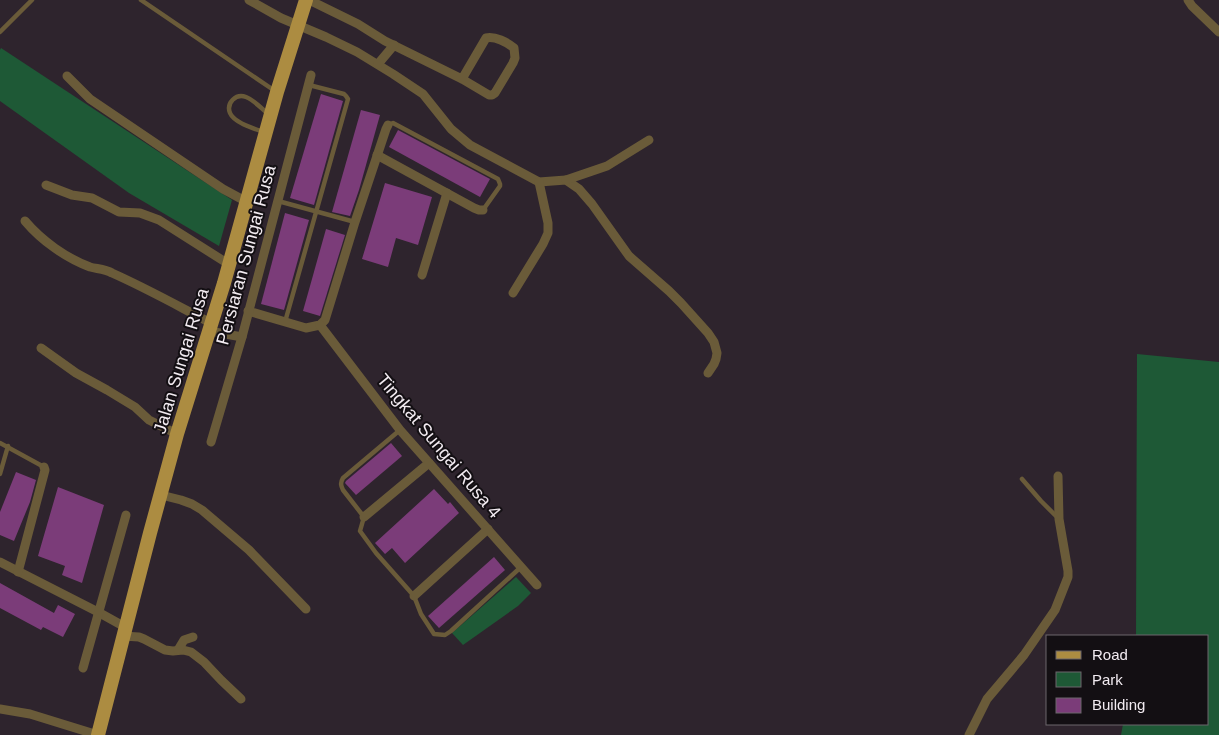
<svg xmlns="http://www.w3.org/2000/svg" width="1219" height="735" viewBox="0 0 1219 735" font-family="Arial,sans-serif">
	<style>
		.green { fill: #1e5936 }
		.building { fill: #7b3c79 }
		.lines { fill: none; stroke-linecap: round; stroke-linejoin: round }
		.service { stroke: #6a5b39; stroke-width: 4.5 }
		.minor { stroke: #6a5b39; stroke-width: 9 }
		.primary { stroke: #ac8c41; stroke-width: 14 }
		.labels { text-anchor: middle; stroke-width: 4; stroke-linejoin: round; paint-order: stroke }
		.street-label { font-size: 18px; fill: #f2ebf1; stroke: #130f13 }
	</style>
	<rect width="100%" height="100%" fill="#2e242d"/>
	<g class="green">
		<polygon points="1,48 232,200 219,246 129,193 0,101 0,50"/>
		<polygon points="1137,354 1219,362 1219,735 1121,735 1123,724 1208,724 1208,636 1136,636"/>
		<polygon points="516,577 531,593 518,606 463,645 452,633"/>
	</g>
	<g class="building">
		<polygon points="321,94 343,101 314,205 290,198"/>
		<polygon points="361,110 380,115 359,190 350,216 332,212"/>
		<polygon points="398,130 490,179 480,197 389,147"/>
		<polygon points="385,183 432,197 418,245 396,238 388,267 362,259"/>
		<polygon points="285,213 309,220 284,310 261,304"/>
		<polygon points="326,229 345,235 320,316 303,311"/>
		<polygon points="391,443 402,456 356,495 345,483 346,481"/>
		<polygon points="16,472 36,480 30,502 14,541 0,535 0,512"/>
		<polygon points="58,487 104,505 82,583 62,575 65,566 38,556"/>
		<polygon points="434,489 448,504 450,502 459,513 405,563 392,548 385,554 375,543"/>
		<polygon points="494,557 505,570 439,628 428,616"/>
		<polygon points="0,583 54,613 58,605 75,614 63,637 43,627 41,630 0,608"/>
	</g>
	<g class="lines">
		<g class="service">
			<polyline points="141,0 275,91"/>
			<polyline points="0,32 32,0"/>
			<polyline points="388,125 393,123 498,179 500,184 500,186 483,210"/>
			<path d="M264,132C255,129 234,123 230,113C226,103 236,93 246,97C254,100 261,108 268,114"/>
			<polyline points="278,201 355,222"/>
			<polyline points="285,322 348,99 346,96 344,94 309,85"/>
			<path d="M400,430L343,478C340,483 341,486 343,490L364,517L360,531L376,553L414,596L421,614L434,634L445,635L451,631L521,567"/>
			<polyline points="0,443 44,467"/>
			<polyline points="0,474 8,446"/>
			<polyline points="1022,479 1041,501 1058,518"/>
		</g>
		<g class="minor">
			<polyline points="249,0 281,18 326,37 357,52 393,74 423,94 451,129 470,145 539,182 566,180 579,189 592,204 629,256 669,291 681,303 708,333 714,342 717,353 716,359 714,364 708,373"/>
			<path d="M309,0L358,24L385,41L462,79L489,95H492L495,93L513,63L515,58L514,48C507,42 495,36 486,38L462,79"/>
			<polyline points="1188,0 1192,6 1219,32"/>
			<polyline points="378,64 394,45"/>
			<polyline points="67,76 90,99 223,189 247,202"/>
			<polyline points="377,155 474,208 479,210 483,210"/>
			<polyline points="566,180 607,166 649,140"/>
			<polyline points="46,185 72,195 92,198 119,212 140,213 159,220 230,265"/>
			<path d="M25,221C42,241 66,258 90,267C98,269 105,269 112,273C146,288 178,306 211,323"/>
			<polyline points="422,275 447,193"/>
			<polyline points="513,293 543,244 548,233 548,223 539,182"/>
			<polyline points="248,311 306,328 320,325 325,320 355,222 386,129 388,125"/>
			<polyline points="320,325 400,430 537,585"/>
			<polyline points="209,331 242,337"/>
			<polyline points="41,348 76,373 107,390 135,407 149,420 177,434"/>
			<polyline points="211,442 242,337 311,75"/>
			<polyline points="161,495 181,500 192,504 202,510 249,550 306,609"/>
			<polyline points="364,517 429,463"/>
			<polyline points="0,562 98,612 125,627"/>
			<polyline points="18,572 45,470 44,467"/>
			<polyline points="414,596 488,529"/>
			<polyline points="123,636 139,637 144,639 165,650 173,651 183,650 191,652 204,662 221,680 241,699"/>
			<polyline points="178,650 184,640 193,637"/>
			<polyline points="83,668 126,515"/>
			<polyline points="0,709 30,714 98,735"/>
			<polyline points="969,735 987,699 1024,655 1055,610 1068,577 1068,571 1059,519 1058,476"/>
		</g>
		<polyline class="primary" points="98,735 150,533 177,434 224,283 277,92 306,0"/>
	</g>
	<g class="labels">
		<g class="street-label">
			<text transform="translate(246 255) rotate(-75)" y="6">Persiaran Sungai Rusa</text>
			<text transform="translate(181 361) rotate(-73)" y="6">Jalan Sungai Rusa</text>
			<text transform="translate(439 446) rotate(50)" y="6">Tingkat Sungai Rusa 4</text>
		</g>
	</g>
	<rect x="1046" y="635" width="162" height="90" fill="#130f13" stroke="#6c676c"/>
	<rect x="1056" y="651" width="25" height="8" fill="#ac8c41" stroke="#6c676c"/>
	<text x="1092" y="660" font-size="15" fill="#f2ebf1">Road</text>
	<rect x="1056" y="672" width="25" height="15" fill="#1e5936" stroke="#6c676c"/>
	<text x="1092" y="685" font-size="15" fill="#f2ebf1">Park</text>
	<rect x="1056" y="698" width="25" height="15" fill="#7b3c79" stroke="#6c676c"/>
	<text x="1092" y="710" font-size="15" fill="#f2ebf1">Building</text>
</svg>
